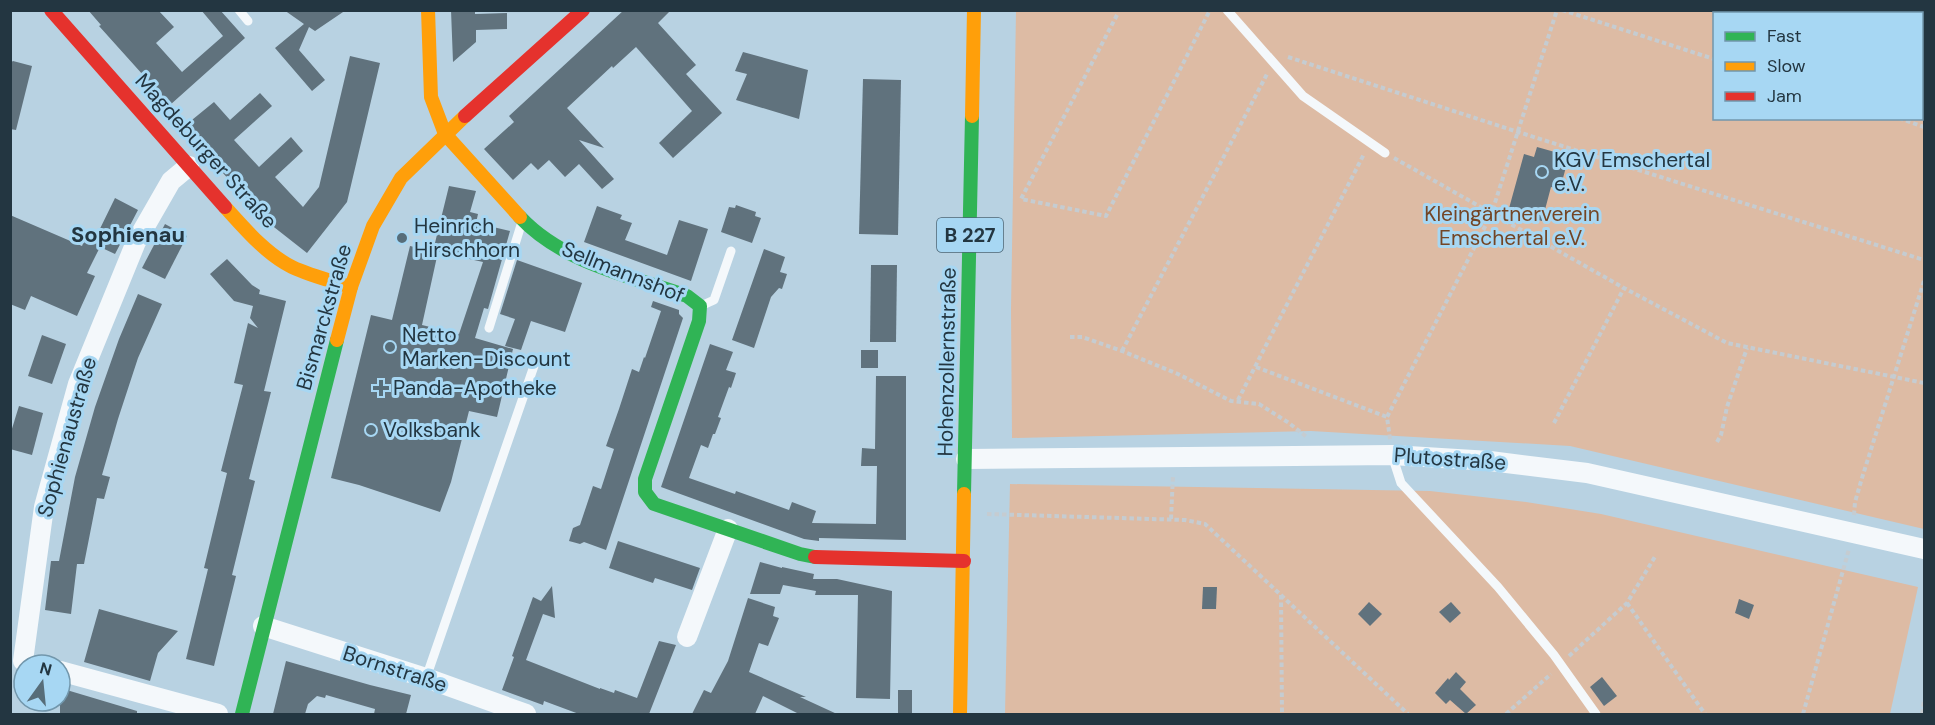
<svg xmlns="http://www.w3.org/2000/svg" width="1935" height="725" viewBox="0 0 1935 725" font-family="'DM Sans',sans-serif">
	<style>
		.green { fill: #ddbba4 }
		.building { fill: #60727d; fill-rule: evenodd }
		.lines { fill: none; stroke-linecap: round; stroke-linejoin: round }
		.path { stroke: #c5ccd1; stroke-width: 4; stroke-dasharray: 4.5 3; stroke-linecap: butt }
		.lane { stroke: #f4f8fb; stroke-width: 9 }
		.street { stroke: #f4f8fb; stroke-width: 20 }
		.fast { stroke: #30b455; stroke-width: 14 }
		.slow { stroke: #ff9f0a; stroke-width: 14 }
		.jam { stroke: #e5322d; stroke-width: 14 }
		.rail { stroke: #bcc4c8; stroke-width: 4.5; stroke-dasharray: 8 8; stroke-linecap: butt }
		.poi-dot { fill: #576d79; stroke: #a7d7f3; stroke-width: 2 }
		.labels { text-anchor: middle; stroke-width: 6; stroke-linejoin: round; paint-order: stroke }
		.shield { fill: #a7d7f3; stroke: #4b6676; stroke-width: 1.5 }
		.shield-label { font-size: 20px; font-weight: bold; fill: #233641 }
		.street-label { font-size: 21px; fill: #233641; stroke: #a7d7f3 }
		.poi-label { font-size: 21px; fill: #233641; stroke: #a7d7f3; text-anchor: start }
		.park-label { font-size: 21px; fill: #734525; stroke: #a7d7f3 }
		.neighbourhood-label { font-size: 22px; font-weight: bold; fill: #233641; stroke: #a7d7f3 }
	</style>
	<rect width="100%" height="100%" fill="#b8d2e2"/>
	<g class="green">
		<polygon points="1834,10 1844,13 1714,14 1714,118 1922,118 1922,36 1924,37 1924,529 1570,446 1311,431 1012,438 1011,309 1016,11"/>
		<polygon points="1010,484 1430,491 1526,502 1601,514 1918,587 1890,714 1005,714"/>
	</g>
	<g class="building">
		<polygon points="88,10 158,10 174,27 156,43 182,72 223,36 201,10 220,10 245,38 170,105 99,26 101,25"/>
		<polygon points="284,10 346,10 315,31 309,27 299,50 325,80 312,91 275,48 304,24"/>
		<polygon points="451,10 475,10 475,14 507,13 507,29 476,30 476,42 453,62"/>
		<polygon points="624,10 671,10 658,23 696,65 686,74 722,113 673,158 659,143 692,111 636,47 613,68 612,66 567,108 604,148 579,140 614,179 602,189 579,164 565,177 549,160 538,170 531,163 513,180 484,149 514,122 509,116"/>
		<polygon points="743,52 808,70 799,119 736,100 747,74 735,71"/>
		<polygon points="350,56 380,63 347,202 307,253 265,220 206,154 210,150 187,124 214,102 230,120 260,93 272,106 234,140 259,167 291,137 303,151 275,177 303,207 319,187"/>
		<polygon points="13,61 32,66 16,130 10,129 10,63"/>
		<polygon points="863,79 901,80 898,235 859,234"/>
		<polygon points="1537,147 1569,156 1560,189 1551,187 1542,221 1508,212 1524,154 1534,157"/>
		<path d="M449,186L476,191L470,212L478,214L476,223L510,231L488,309L484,308L475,338L513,349L497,417L469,411L451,482L440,512L359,485L331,478L371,315L392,320L410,246L433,251ZM438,252L483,262L459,334L422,325Z"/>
		<polygon points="115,198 138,210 115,254 100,247 87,273 95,276 77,316 31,296 25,310 10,304 10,215 82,246 85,239 93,243"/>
		<polygon points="736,205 756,212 755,216 761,218 752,243 721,232 729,207 735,208"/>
		<polygon points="597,206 622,215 620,219 632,223 625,240 667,255 679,220 708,229 691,281 584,242"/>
		<polygon points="165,224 187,236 165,279 142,268"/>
		<polygon points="764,249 785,257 780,272 787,274 782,289 779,288 771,297 754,348 732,340"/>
		<polygon points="227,259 252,285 260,290 259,294 286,301 264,391 271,392 249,479 255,481 232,575 236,576 214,666 186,659 208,569 204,568 227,473 221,471 243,385 234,383 248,323 258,328 250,318 253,306 234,301 210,274"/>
		<polygon points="517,260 582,283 565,332 531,321 521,350 505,346 515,319 500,314"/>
		<polygon points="871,265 897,265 896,342 870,342"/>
		<polygon points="138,294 162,304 138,358 118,419 102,475 110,477 104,499 97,498 84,564 77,564 71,614 45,610 51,561 59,561 75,477 95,407 119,339"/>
		<polygon points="653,301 679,310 679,314 683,318 606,550 584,542 580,544 569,541 573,528 580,525 593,486 601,489 614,449 606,446 619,409 632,369 639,372 644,357 645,358 661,311 651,307"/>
		<polygon points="42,335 66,344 52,384 28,376"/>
		<polygon points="710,344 733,352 726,370 736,373 731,388 729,387 718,417 721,418 715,434 713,434 708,448 701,445 689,478 735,494 736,491 789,510 792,502 816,511 812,523 876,524 877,466 861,466 862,448 875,449 876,376 906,376 906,540 819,538 819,541 804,539 661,487"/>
		<rect x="861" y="350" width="17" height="18"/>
		<polygon points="19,406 43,413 32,455 10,449 10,435"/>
		<polygon points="618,541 700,568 692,590 655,578 653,583 609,568"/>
		<polygon points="760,562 782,568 782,567 814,574 813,579 837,579 892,591 890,699 856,698 858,595 815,595 816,591 783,585 780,594 750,594"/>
		<polygon points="552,586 555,618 543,614 526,660 600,689 600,688 614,693 615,690 637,698 659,641 676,645 649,714 579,714 544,701 543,705 502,690 514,657 512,656 533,597 541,601"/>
		<polygon points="1203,587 1217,587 1216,609 1202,609"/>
		<polygon points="748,598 775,607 773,616 779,618 768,646 759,643 749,672 806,697 800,697 837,714 799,714 763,696 755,714 692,714 704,690 711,693 728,661"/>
		<polygon points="1739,599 1754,605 1749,619 1735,613"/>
		<polygon points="1369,602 1382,614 1370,626 1358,614"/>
		<polygon points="1451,602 1461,613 1450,623 1439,612"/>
		<polygon points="99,609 178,631 158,653 150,681 84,662"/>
		<polygon points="286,661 370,685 411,695 406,714 374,714 375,709 326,695 325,698 317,696 308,704 305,714 273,714"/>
		<polygon points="1456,672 1466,682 1460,689 1476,705 1466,714 1450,700 1446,704 1435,693 1448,678 1449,680"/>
		<polygon points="1602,677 1617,696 1604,706 1590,687"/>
		<polygon points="60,688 137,711 137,714 60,714"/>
		<rect x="898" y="690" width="14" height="24"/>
	</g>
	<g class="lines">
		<g class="path">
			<polyline points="1562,10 1714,59"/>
			<polyline points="1117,15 1021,199 1106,216 1210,10"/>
			<polyline points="1288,57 1518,132 1924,260"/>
			<polyline points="1899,118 1924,127"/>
			<polyline points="1394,158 1624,288 1727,343 1924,383"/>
			<polyline points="1070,337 1082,337 1122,351 1178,374 1231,401 1259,404 1289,423 1308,438"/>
			<polyline points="1122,351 1267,74"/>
			<polyline points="1256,367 1387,417"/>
			<polyline points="1238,400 1364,154"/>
			<polyline points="1554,423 1624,288"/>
			<polyline points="1390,439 1387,417 1491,215 1557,10"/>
			<polyline points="1717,442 1721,435 1727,407 1747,348"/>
			<polyline points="987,514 1185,520 1205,524 1408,714"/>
			<polyline points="1854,515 1855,502 1862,478 1924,281"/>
			<polyline points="1171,519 1173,475"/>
			<polyline points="1281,595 1282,714"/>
			<polyline points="1627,603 1705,714"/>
			<polyline points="1569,656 1627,603 1656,555"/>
			<polyline points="1506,714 1551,674"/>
			<polyline points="1803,714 1849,549"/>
			<polyline points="1922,714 1924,701"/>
		</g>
		<g class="lane">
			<polyline points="239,10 248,21"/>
			<polyline points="1227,10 1303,96 1385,153"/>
			<polyline points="703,305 714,300 731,251"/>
			<polyline points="489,328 521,225"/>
			<polyline points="1392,455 1401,483 1498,587 1554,655 1596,714"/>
			<polyline points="426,678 534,366"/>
		</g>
		<g class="street">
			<polyline points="966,459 1392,455 1490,461 1587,473 1924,549"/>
			<polyline points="263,626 426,678 526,714"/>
			<polyline points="687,637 728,529"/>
			<polyline points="23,661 44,507 78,384 136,242 171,181 189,166"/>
			<polyline points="60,671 218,714"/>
		</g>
		<g class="fast">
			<path d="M520,217C563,263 630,276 687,296L700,306L699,321L645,479V492L654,504L800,554L815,557"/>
			<polyline points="964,494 972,116"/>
			<polyline points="242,714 337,340"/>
		</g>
		<g class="slow">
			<polyline points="428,10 431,97 445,134 520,217"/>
			<polyline points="972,116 974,10"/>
			<path d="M225,207C245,229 266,254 292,267C311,276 332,281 351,287"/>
			<polyline points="337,340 351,287 373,226 401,178 465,116"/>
			<polyline points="960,714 964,494"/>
		</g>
		<g class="jam">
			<polyline points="51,10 225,207"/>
			<polyline points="465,116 583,10"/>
			<polyline points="815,557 964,561"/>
		</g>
		<g class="rail">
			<polyline points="1875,10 1885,14"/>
			<polyline points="1922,25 1924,26"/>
		</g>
	</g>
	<g class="poi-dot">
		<circle cx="1542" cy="172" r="6"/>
		<circle cx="402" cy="238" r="6"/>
		<circle cx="390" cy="347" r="6"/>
		<path d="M378 379h6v6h6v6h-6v6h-6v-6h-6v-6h6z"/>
		<circle cx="371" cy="430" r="6"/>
	</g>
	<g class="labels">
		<rect class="shield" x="937" y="218" width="66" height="34" rx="4.5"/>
		<g class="shield-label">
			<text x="970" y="242">B 227</text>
		</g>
		<g class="street-label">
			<text transform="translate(206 151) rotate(48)" y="7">Magdeburger Straße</text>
			<text transform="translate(623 272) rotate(22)" y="7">Sellmannshof</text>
			<text transform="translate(324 317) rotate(-74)" y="7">Bismarckstraße</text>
			<text transform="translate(947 362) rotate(-89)" y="7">Hohenzollernstraße</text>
			<text transform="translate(67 437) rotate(-74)" y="7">Sophienaustraße</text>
			<text transform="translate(1450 459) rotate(4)" y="7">Plutostraße</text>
			<text transform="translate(395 669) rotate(18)" y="7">Bornstraße</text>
		</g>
		<g class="poi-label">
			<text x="1554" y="167">KGV Emschertal<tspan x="1554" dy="24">e.V.</tspan></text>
			<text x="414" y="233">Heinrich<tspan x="414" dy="24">Hirschhorn</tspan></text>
			<text x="402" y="342">Netto<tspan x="402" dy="24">Marken-Discount</tspan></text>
			<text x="393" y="395">Panda-Apotheke</text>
			<text x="383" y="437">Volksbank</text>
		</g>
		<g class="park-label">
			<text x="1512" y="221">Kleingärtnerverein<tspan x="1512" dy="24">Emschertal e.V.</tspan></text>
		</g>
		<g class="neighbourhood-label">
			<text x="128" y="242">Sophienau</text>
		</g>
	</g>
	<rect width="1935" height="725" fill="none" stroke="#233641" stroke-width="24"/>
	<rect x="1713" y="12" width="210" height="108" fill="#a7d7f3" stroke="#7297ac" stroke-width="1.5"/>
	<rect x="1725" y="32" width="30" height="9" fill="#30b455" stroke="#7297ac" stroke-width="1.5"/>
	<text x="1767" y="42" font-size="18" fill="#233641">Fast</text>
	<rect x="1725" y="62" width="30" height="9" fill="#ff9f0a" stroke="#7297ac" stroke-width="1.5"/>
	<text x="1767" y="72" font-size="18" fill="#233641">Slow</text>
	<rect x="1725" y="92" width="30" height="9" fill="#e5322d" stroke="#7297ac" stroke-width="1.5"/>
	<text x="1767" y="102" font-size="18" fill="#233641">Jam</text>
	<g transform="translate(42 683) rotate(15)"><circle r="28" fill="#a7d7f3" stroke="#7297ac" stroke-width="1.5"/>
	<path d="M0-4.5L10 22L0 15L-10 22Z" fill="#576d79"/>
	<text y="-9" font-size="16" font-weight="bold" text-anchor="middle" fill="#233641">N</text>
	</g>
</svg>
